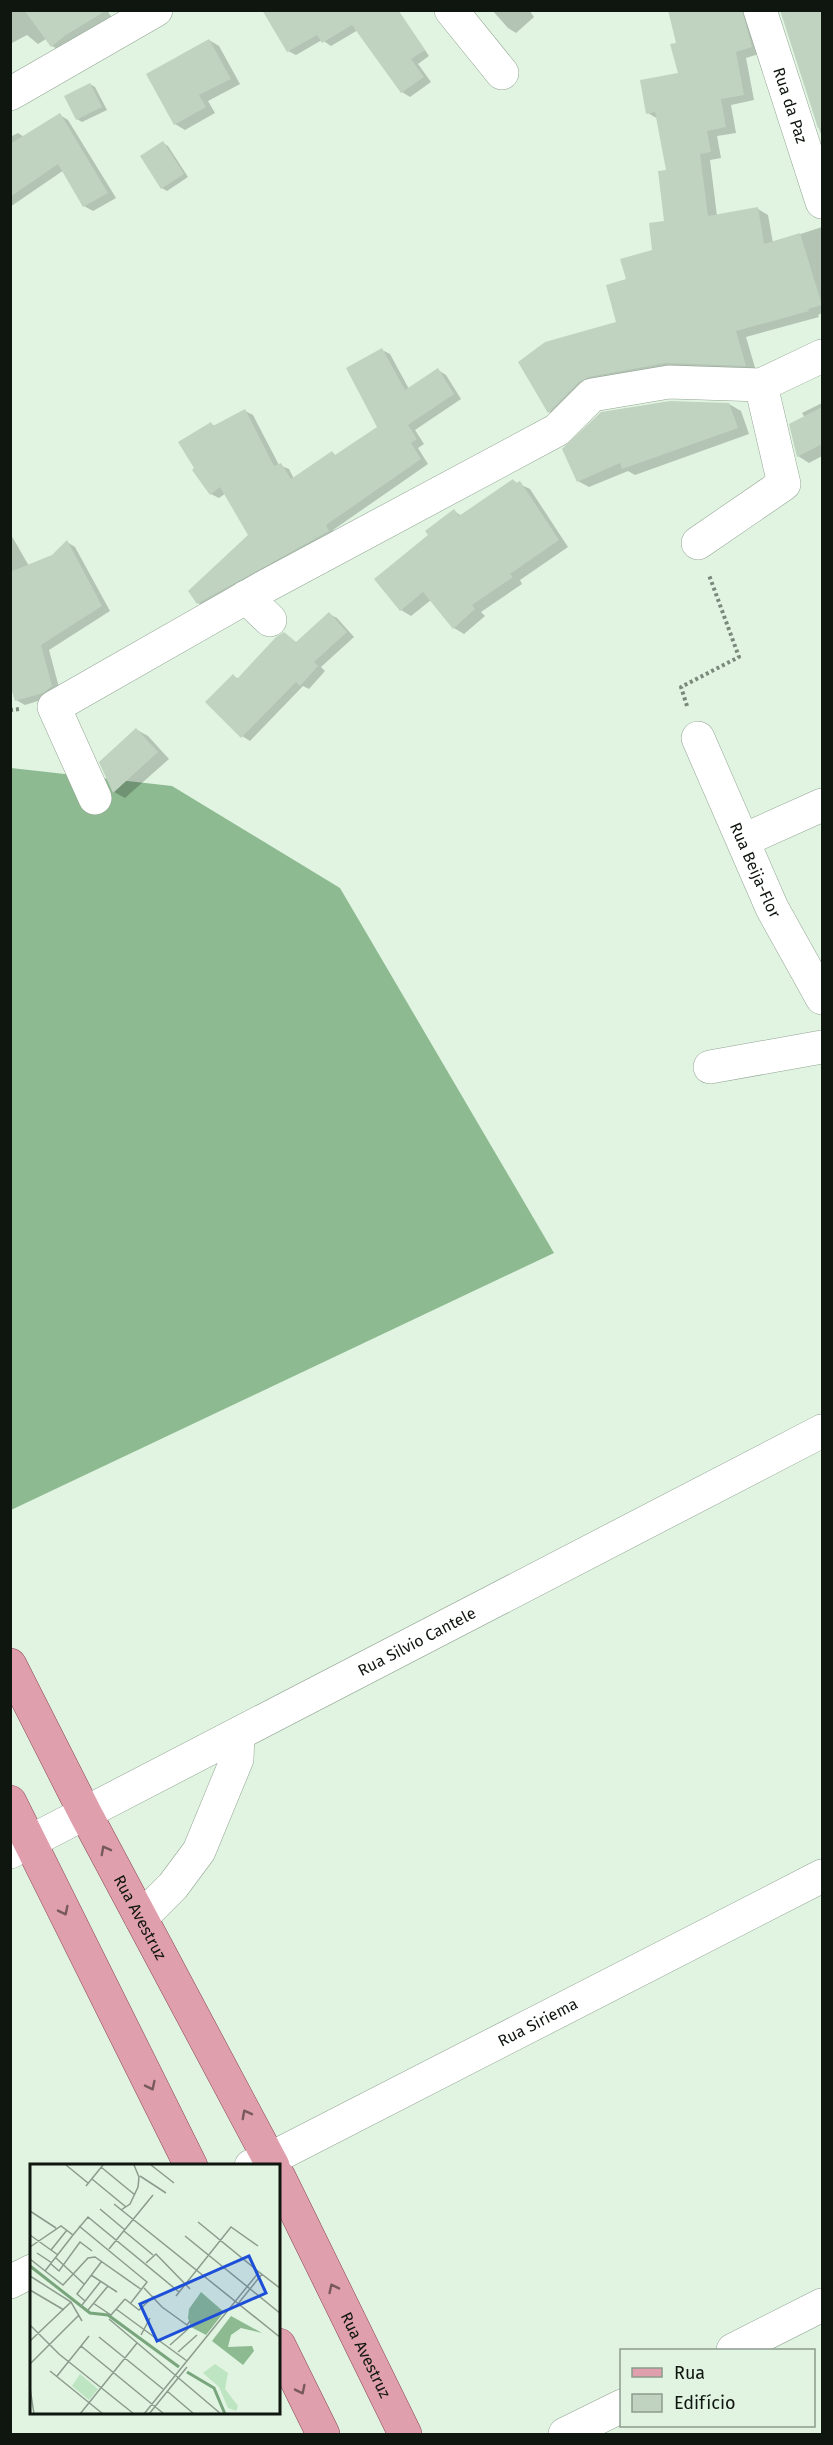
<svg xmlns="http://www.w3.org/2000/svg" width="833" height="2445" viewBox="0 0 833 2445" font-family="'Fira Sans',sans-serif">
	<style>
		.forest { fill: #8dba90 }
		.shadow { fill: #0003 }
		.building { fill: #c0d3c1 }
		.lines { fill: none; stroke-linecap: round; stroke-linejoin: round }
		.minor-casing { stroke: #92a493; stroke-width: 34 }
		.major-casing { stroke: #8a4553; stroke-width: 34 }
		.path { stroke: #7b897c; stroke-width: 4; stroke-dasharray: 3 3; stroke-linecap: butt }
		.minor { stroke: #fff; stroke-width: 33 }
		.major { stroke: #e09fad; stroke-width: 33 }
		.oneway { stroke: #785a5e }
		.labels { text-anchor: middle; stroke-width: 4.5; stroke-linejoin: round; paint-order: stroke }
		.street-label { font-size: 16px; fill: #0f150f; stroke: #e0f4e1 }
		.inset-river { fill: none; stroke: #79a57c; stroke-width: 3 }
		.inset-road { fill: none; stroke: #8c9b8d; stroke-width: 1.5 }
		.view { fill: #1d4ed8; fill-opacity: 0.15; stroke: #1d4ed8; stroke-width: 3 }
		.inset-edge { fill: none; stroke: #0f150f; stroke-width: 3 }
	</style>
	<rect width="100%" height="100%" fill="#e0f4e1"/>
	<polygon class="forest" points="11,768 172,786 340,888 554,1253 11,1510"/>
	<g class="shadow">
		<polygon points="10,10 107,10 112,18 61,51 52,46 46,39 38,44 27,35 10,44"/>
		<polygon points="269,10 398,10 429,56 418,64 431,82 410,97 402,92 358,30 331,46 322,40 296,55 288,51"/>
		<polygon points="492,10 529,10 534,17 516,33 508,28"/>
		<polygon points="669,10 753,10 762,53 746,58 754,100 731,105 736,133 717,136 721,158 710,160 717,216 758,209 768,215 773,243 822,227 822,313 818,315 819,317 746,337 756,371 559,418 549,412 618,323 666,223 668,171 658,119 648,113 680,74 678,44"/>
		<polygon points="781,10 822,10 822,137"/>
		<polygon points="209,40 219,46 240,84 208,101 215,113 185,130 175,124"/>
		<polygon points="90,84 95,87 107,110 82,122 77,119"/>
		<polygon points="60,115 68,120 116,198 93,211 84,206 64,170 10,207 10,137 18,133 24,137"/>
		<polygon points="163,143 168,146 188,177 167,191 162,188"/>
		<polygon points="382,350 390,354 409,389 438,370 446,375 461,399 415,430 424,444 418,448 428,464 333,530 336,536 206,607 198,603 250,536 226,493 219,498 211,494 211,424 215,426 245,411 253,415 279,465 289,469 294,479 332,453 337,456 379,428"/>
		<polygon points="822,403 822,456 809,463 798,456 791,425 805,418 802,413"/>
		<polygon points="729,404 741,411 749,434 635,475 628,471 589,487 578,481"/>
		<polygon points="513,481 530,489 568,547 520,580 522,584 481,612 485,616 464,634 454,628 431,600 411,616 401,610 430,535 454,511 462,516"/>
		<polygon points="10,533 29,566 53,556 67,542 75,547 110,611 49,650 60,691 51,697 25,705 16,700 10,680"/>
		<polygon points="329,614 337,618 354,637 321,667 325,671 309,689 303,686 250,741 242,736 233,676 239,679 284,633 297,643"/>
		<polygon points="137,730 148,736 169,759 125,798 114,792"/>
	</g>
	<g class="building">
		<polygon points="24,10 107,10 66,35 51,47"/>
		<polygon points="262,10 398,10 425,50 411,59 424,77 401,93 352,25 322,43 317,35 287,52"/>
		<polygon points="668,10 742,10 752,47 736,52 744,95 721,99 726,127 707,131 711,152 700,154 708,216 758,207 764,244 800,233 822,305 808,309 809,311 736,331 746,366 666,363 589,377 579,382 548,413 518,362 545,342 616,322 606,285 626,279 620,259 652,250 649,223 664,221 658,171 666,170 655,112 646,114 640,80 678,73 670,44 676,43"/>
		<polygon points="780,10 822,10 822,128 818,128"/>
		<polygon points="209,39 231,79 199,95 206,107 174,125 146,74"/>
		<polygon points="90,83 102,107 76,120 64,96"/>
		<polygon points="60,113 108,193 83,207 58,164 10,197 10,144"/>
		<polygon points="163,141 184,174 161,189 140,156"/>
		<polygon points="382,348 405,390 438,368 454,394 408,425 417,439 411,443 421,459 326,525 329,531 197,604 188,591 248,535 220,487 210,495 192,470 194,468 178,442 211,422 213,426 245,409 274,466 281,463 291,479 332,451 335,455 377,427 346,368"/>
		<polygon points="670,401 729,403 738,428 622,469 620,463 577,482 562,449 601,412"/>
		<polygon points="822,407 822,444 797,457 789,424"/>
		<polygon points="513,479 516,483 520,481 559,540 510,574 513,577 472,605 475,609 453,629 423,592 400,611 374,579 428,535 425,531 454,509 459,516"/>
		<polygon points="67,540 102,606 41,645 52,686 43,693 15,701 10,685 10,572 52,555"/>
		<polygon points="329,612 347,632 314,662 318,666 300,686 296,682 241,738 205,702 233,674 237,679 276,637 284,632 296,642"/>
		<polygon points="136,728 158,752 113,793 99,762"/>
	</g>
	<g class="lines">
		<g class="minor-casing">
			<g id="minor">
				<polyline points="451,10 502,73"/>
				<path id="s1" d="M760,10L822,202"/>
				<polyline points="10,94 156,10"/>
				<polyline points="698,543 784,484 761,385"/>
				<polyline points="246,597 270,620"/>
				<path id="s2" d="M698,738L772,908L822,998"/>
				<polyline points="95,798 54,707 266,586 557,430 592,395 669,382 761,385 822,356"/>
				<polyline points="744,840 822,805"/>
				<polyline points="710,1067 822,1047"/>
				<path id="s3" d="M10,1852L822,1431"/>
				<polyline points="141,1918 173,1886 199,1851 237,1759 238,1734"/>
				<path id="s4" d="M251,2166L270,2159L822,1876"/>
				<polyline points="10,2282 32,2271"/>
				<polyline points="733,2350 822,2305"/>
				<polyline points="565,2434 622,2406"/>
			</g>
		</g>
		<g class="major-casing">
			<g id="major">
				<path id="s5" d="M10,1665L85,1813L273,2166"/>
				<polyline points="10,1802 191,2166"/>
				<path id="s6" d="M279,2177L405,2434"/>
				<polyline points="279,2345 323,2434"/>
			</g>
		</g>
		<g class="path">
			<polyline points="687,706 681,687 739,657 709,575"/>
			<polyline points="10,710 20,709"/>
		</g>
		<use href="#minor" class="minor"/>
		<use href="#major" class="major"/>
	</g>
	<defs><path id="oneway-chevron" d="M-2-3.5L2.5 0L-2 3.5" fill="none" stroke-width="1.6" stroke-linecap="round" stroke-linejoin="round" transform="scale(1.5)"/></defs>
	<g class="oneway">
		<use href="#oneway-chevron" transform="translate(105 1850) rotate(-118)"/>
		<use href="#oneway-chevron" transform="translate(64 1911) rotate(64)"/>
		<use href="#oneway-chevron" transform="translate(151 2086) rotate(64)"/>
		<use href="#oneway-chevron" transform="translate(246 2114) rotate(-118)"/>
		<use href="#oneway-chevron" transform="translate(333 2288) rotate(-116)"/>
		<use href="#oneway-chevron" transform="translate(301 2390) rotate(64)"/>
	</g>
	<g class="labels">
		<g class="street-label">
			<text dy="6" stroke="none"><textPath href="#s1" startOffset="100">Rua da Paz</textPath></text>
			<text dy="6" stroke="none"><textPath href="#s2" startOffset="144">Rua Beija-Flor</textPath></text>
			<text dy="6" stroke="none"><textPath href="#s3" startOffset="458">Rua Silvio Cantele</textPath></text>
			<text dy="6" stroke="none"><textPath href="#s5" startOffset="284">Rua Avestruz</textPath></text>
			<text dy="6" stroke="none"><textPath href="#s4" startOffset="321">Rua Siriema</textPath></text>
			<text dy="6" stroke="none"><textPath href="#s6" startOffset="198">Rua Avestruz</textPath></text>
		</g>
	</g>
	<g transform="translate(30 2164)">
		<rect width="250" height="250" fill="#e0f4e1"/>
		<path d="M185,200L198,209L195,225L208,242L206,247L198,244L189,223L173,209ZM50,210L68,225L59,236L42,222Z" fill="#bee5c1"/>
		<path d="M171,128L194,148L176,171L161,163L158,154L159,145ZM201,152L232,169L211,164L201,171L198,183L222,182L224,187L213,201L182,177Z" fill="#8dba90"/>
		<path class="inset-river" d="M0,102L60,149L78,151L149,203M157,208L184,224L195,250"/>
		<path class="inset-road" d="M36,1L58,19M121,1L144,19M71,3L105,31M110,12L136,29M62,15L96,43M56,22L73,1M84,40L251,174M70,45L95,66M91,46L100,40L108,23L109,13L104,1M0,47L26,64M168,58L229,108M49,62L117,118L100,140M94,67L123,91M0,71L28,91M155,72L251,150M0,83L31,62L43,71L58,53L149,128M79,85L123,31M21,86L37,66M7,89L22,99M26,94L54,120M0,95L33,121L58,94L65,93L112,126M116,99L126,90L160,125M21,100L29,107L50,78L62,87M15,107L43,71M61,111L87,128M0,112L41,138L52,157M114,124L132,143L157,161L160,157M0,126L34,146M146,132L201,63L228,82M95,135L109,146L124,132M55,137L47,130L72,97M63,139L81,151L95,135M52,141L71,117M207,141L232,110M86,145L157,197M58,146L78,122M79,155L191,250M0,161L29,190L104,250M111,171L120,154M69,173L133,225M0,177L41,138M140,181L158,165M51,182L134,250M148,188L167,171M0,200L49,151M20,207L73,250M27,212L59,172M0,224L4,250M137,227L164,250M50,250L107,179M114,250L229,108L251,125M119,250L157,203"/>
		<path class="view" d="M219,92L236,129L127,177L110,140Z"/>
		<rect width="250" height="250" class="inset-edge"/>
	</g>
	<rect width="833" height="2445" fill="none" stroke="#0f150f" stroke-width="24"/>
	<rect x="620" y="2349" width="195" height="78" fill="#e0f4e1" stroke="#8c9b8d" stroke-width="1.5"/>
	<rect x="632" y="2368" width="30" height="9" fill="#e09fad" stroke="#8c9b8d" stroke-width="1.5"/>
	<text x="674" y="2379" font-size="18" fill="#0f150f">Rua</text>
	<rect x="632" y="2394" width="30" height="18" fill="#c0d3c1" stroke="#8c9b8d" stroke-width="1.5"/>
	<text x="674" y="2409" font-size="18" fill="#0f150f">Edifício</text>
</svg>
